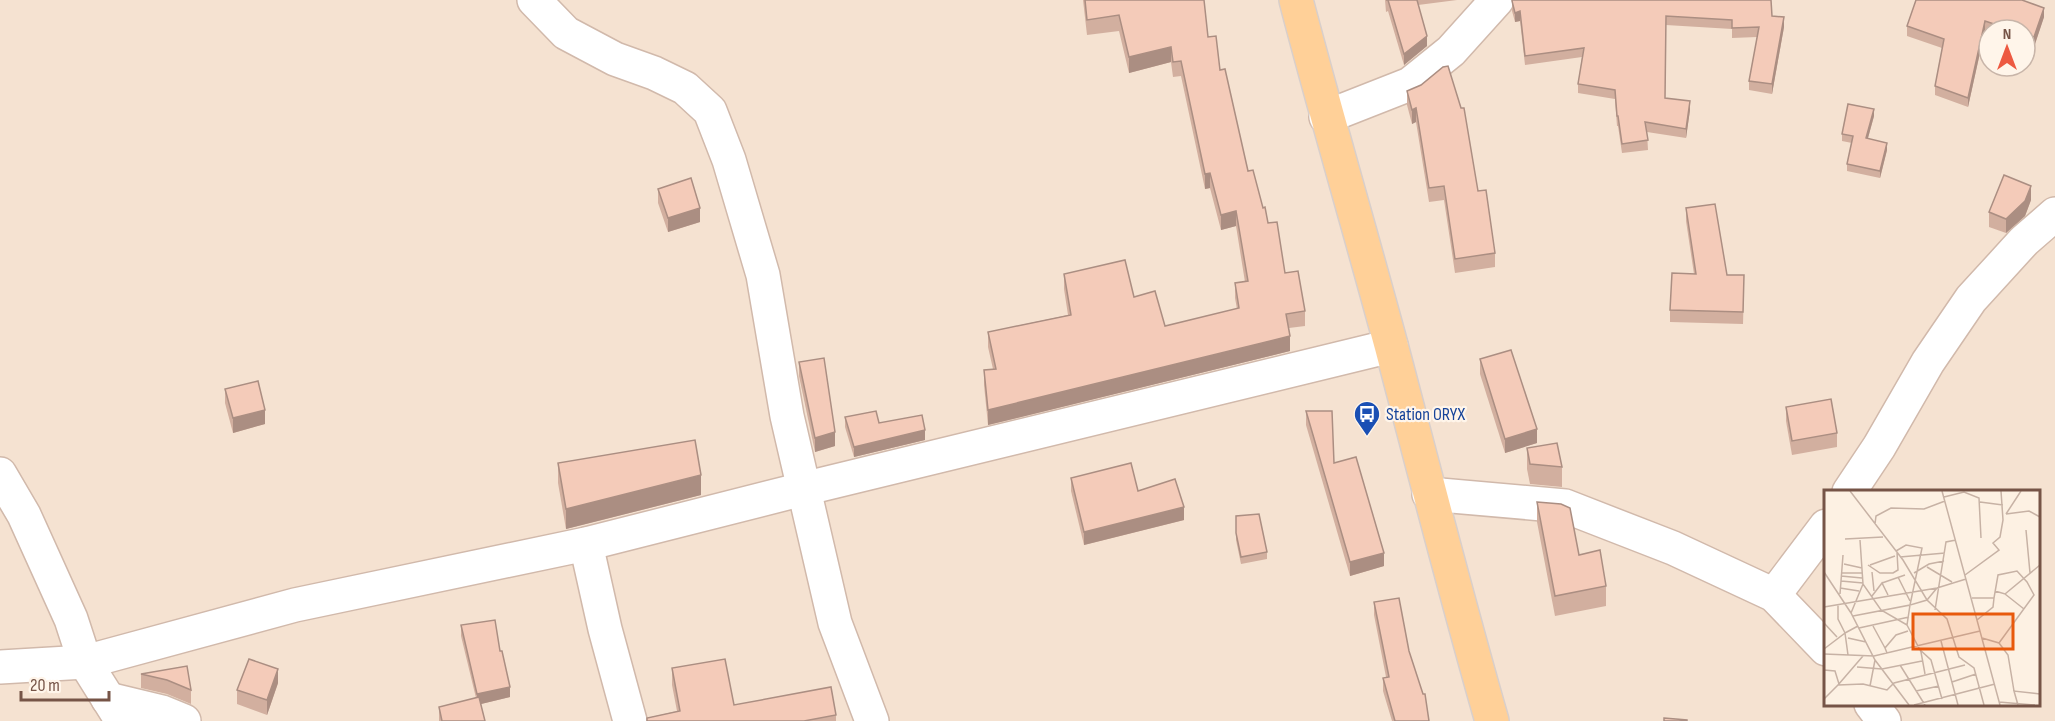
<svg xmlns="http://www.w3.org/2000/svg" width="2055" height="721" viewBox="0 0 2055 721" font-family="'Sofia Sans Condensed',sans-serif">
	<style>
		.residential { fill: #f5e2d1; fill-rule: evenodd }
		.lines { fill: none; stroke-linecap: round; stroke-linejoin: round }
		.minor-casing { stroke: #d1b9ab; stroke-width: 36 }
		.major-casing { stroke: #d9cfcb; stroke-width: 36 }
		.minor { stroke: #fff; stroke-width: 33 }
		.major { stroke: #ffd098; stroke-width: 33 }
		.wall { fill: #d2af9f }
		.shaded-wall { fill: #ab8e82 }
		.building { fill: #f4cbb9; stroke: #ab8e82; stroke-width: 1.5 }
		.labels { text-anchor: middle; stroke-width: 4.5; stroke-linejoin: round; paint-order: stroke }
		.transit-label { font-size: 18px; fill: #164399; stroke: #fff5ea; text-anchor: start }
		.inset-road { fill: none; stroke: #c7b2a5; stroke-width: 1.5 }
		.view { fill: #e8590c; fill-opacity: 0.15; stroke: #e8590c; stroke-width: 3 }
		.inset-edge { fill: none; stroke: #765447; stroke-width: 3 }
	</style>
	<rect width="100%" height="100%" fill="#fdf1e3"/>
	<path class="residential" d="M0,0H2055V721H0ZM1989,30H2025V66H1989ZM1826,492H2038V704H1826Z"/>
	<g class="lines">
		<g class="minor-casing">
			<g id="minor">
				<polyline points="534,0 566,33 615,59 654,73 685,88 710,111 729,160 763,275 787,416 835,623 872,721"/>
				<polyline points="1326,117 1410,84 1451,51 1497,0"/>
				<polyline points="0,474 24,515 71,619 85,662 122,721"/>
				<polyline points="1849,492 1879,447 1928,362 1971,299 2024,241 2055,214"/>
				<polyline points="1429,494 1565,506 1673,548 1774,595 1826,649"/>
				<polyline points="586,544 605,629 630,721"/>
				<polyline points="1774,595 1826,526"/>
				<polyline points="0,667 85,662 295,605 586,544 803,489 1391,346"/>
				<polyline points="108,699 162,712 184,721"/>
				<polyline points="1871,704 1884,721"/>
			</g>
		</g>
		<g class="major-casing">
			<path id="major" d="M1296,0C1326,115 1360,230 1391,345C1424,470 1456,596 1492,721"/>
		</g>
		<use href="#minor" class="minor"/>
		<use href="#major" class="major"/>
	</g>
	<g class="wall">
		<polygon points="1083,0 1204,0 1208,37 1220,70 1248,171 1268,223 1285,273 1305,311 1305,326 1289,328 1290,351 988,425 984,385 984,370 993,369 988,347 988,332 1068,315 1064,289 1064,274 1134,297 1165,326 1237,309 1235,298 1235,283 1245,282 1236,226 1221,230 1210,188 1205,189 1181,76 1173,77 1171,62 1129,73 1119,31 1087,35"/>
		<polygon points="1385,0 1457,0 1418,5 1427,46 1404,65 1388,11 1386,12"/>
		<polygon points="1916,0 2044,17 2034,47 2025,44 2025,30 1989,30 1989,32 1985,30 1968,107 1935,95 1935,86 1942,48 1907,36 1907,26"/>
		<polygon points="1512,1 1772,16 1784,27 1772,94 1749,90 1749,81 1757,37 1732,38 1732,29 1666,25 1665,98 1690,110 1686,138 1647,132 1648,150 1622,153 1618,126 1617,126 1615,99 1578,93 1578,84 1582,57 1525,65 1520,21 1515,22 1512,11"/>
		<polygon points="1407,91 1478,191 1495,253 1495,267 1455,273 1444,200 1429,202 1416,122 1412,124 1407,105"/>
		<polygon points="1874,116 1868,138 1887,150 1880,178 1847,171 1847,164 1852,143 1842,141 1842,134"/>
		<polygon points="658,189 700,222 668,232 658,203"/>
		<polygon points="2031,200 2025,216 2006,233 1989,227 1989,212"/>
		<polygon points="1686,208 1727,275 1744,288 1743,324 1670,322 1670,310 1694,274 1686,221"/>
		<polygon points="1480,359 1537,443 1505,453 1480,374"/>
		<polygon points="799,362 835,446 815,452 799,376"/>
		<polygon points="225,389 265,424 233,433 225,403"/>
		<polygon points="1786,407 1837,433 1837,447 1792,455 1786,421"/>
		<polygon points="1306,411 1334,463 1384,566 1350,576 1306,425"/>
		<polygon points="845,417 925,440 854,457 845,427"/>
		<polygon points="1527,448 1562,467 1562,487 1530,484 1527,469"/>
		<polygon points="558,463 701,495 566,529 558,483"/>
		<polygon points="1071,478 1138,491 1184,520 1084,545 1071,491"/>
		<polygon points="1537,502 1579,555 1606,586 1606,606 1555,616 1537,522"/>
		<polygon points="1236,516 1267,552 1267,559 1241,564 1236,540"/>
		<polygon points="1374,602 1429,721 1392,721 1383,691 1383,678 1386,677 1374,615"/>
		<polygon points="461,625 500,651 510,697 481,704 485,721 439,721 439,707 476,698 461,636"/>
		<polygon points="187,666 191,690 191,704 167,694 141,688 141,674"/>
		<polygon points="672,668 734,705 836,715 836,721 647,721 647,718 677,711 672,685"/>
		<polygon points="278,683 267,715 237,704 237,690"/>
	</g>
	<g class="shaded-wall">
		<polygon points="2044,8 2044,17 2034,47 2034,37"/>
		<polygon points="1520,11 1520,21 1515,22 1515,13"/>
		<polygon points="1784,17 1784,27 1772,94 1772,84"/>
		<polygon points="1985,21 1985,30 1968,107 1968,98"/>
		<polygon points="1427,36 1427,46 1404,65 1404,54"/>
		<polygon points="1171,47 1171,62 1129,73 1129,57"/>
		<polygon points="1690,101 1690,110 1686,138 1686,129"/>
		<polygon points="1416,108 1416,122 1412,124 1412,110"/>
		<polygon points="1874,109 1874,116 1866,145 1866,138"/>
		<polygon points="1887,143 1887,150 1880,178 1880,171"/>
		<polygon points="1210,173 1210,188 1205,189 1205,174"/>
		<polygon points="2031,186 2031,200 2025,216 2006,233 2006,219"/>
		<polygon points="700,208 700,222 668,232 668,218"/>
		<polygon points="1236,211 1236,226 1221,230 1221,215"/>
		<polygon points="1290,336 1290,351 988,425 988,410"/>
		<polygon points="265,410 265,424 233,433 233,418"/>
		<polygon points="1537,429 1537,443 1505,453 1505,439"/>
		<polygon points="925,430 925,440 854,457 854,447"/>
		<polygon points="835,432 835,446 815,452 815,438"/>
		<polygon points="701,475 701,495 566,529 566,509"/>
		<polygon points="1184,507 1184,520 1084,545 1084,532"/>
		<polygon points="1384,553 1384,566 1350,576 1350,562"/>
		<polygon points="278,669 278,683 267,715 267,700"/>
		<polygon points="510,687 510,697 477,705 477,694"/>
	</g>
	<g class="building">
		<polygon points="1085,0 1204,0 1208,37 1216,36 1220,70 1225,69 1248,171 1253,170 1263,208 1265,207 1268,223 1277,222 1285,273 1298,271 1305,311 1286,314 1290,336 988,410 984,370 996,369 988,332 1071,315 1064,274 1125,260 1134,297 1155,291 1165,326 1239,308 1235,283 1248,281 1236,211 1221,215 1210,173 1205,174 1181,61 1173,62 1171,47 1129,57 1119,15 1087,20"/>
		<polygon points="1386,0 1417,0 1427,36 1404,54 1388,0"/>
		<polygon points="1512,0 1771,0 1772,16 1784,17 1772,84 1749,81 1759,27 1732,28 1732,20 1666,16 1665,98 1690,101 1686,129 1645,122 1648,140 1622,144 1618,116 1617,116 1615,90 1578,84 1584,48 1525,56 1520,11 1515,13 1512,1"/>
		<polygon points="1916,0 2022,0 2044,8 2034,37 2025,34 2025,30 2012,30 1985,21 1968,98 1935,86 1944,39 1907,26"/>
		<polygon points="1448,66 1461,108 1464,108 1478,191 1486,190 1495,253 1455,259 1444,186 1429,188 1416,108 1412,110 1407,91 1421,85 1443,67"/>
		<polygon points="1848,104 1874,109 1866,138 1887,143 1880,171 1847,164 1853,136 1842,134"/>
		<polygon points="2004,175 2031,186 2025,201 2006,219 1989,212"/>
		<polygon points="691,178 700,208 668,218 658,189"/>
		<polygon points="1715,204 1727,275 1744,275 1743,312 1670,310 1672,273 1696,274 1686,208"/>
		<polygon points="1511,350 1537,429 1505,439 1480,359"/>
		<polygon points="824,358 835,432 815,438 799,362"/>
		<polygon points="258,381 265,410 233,418 225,389"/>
		<polygon points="1831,399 1837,433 1792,441 1786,407"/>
		<polygon points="876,411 879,423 922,415 925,430 854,447 845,417"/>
		<polygon points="1306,411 1332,411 1334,463 1356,457 1384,553 1350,562"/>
		<polygon points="695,440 701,475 566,509 558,463"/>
		<polygon points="1557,443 1562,467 1530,464 1527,448"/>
		<polygon points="1131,463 1138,491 1175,479 1184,507 1084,532 1071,478"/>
		<polygon points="1537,502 1561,504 1570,508 1579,555 1600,550 1606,586 1555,596"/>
		<polygon points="1259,514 1267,552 1241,557 1236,533 1236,516"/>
		<polygon points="1399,598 1409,651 1423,694 1425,694 1429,721 1395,721 1383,678 1389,677 1374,602"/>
		<polygon points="495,620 500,651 502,651 510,687 477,694 461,625"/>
		<polygon points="249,659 278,669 267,700 237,690"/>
		<polygon points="725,659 734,705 831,687 836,715 804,721 647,721 647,718 680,711 672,668"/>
		<polygon points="187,666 191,690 167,680 141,674"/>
		<polygon points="479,697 485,721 442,721 439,707"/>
		<polygon points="1664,718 1687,720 1687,721 1664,721"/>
	</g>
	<defs>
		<g id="bus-pin" transform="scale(1.35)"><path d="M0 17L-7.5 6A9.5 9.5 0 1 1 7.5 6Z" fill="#1a4fb4" stroke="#fff5ea"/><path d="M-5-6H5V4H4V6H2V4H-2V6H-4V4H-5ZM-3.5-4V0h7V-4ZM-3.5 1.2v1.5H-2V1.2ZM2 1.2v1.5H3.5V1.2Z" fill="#fff"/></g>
	</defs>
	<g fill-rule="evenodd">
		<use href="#bus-pin" x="1367" y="414"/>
	</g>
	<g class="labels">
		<g class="transit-label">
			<text x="1386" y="420">Station ORYX</text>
		</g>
	</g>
	<g transform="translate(1824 490)">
		<rect width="216" height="216" fill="#fdf1e3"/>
		<path class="inset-road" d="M26,1L79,70L103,110L123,129L135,167L150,178L160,215M118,1L176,215M120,7L140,2L155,8L157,48M156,12L179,15M182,24L205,21L216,27M182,24L197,1M51,34L52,26L67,18L100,19L121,11M202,40L206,83M21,49L59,47M36,50L39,94M76,67L121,63M20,74L38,78M44,75L56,83H69L74,80L73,62M46,75L71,66M103,77L128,92M0,82L27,123L51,170L85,215M48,82L50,101M18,83H38M90,83L105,74L120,71M141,85L175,60L169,53L176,47L179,30L177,1M17,86L38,88M74,87L86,111M17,91L39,93M58,93L81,85M16,98L35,101M171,101L181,104L216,75M16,104L19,65M181,104L200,119M48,106L58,93L64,105M148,108H170L174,85L193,81L203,92L210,105L175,153M0,117L113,98L142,89M111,120L122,52L132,50M27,123L39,94L57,120L83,135L86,115L103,110L113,98M29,126L86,115L98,58L82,55L72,61M153,130L169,117L170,108M0,133L13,147M83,135L97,162L101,184M49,136L61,158M35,138L85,127M24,148L42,152M158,148L175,153L184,165L190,201M117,151L134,215M94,158L107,170L118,209M0,159L21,143L14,129V115M63,163L61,158L72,145L84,141M0,164L50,166L156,141M24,165L21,143L34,136M76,175L101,215M33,177L58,179L98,171M0,180L11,181L15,194M128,192L152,184M14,195L39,166M46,196L51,170M92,201L115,196M0,209L14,195L39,194L63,200L70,193L141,175M175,212L211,215M90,215L171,194M194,215L190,201L216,204"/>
		<path class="view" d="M89,124H189V159H89Z"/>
		<rect width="216" height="216" class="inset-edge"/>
	</g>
	<g transform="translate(2007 48)"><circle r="28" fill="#fff5ea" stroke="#c8b5a9" stroke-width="1.5"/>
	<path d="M0-4.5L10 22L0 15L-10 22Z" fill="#ed5941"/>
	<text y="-9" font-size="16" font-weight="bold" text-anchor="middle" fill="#765447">N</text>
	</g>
	<path d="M21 691v9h88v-9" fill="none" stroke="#765447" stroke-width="3"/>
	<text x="30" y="691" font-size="18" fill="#765447" stroke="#fff5ea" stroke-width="4.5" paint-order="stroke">20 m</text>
</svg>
